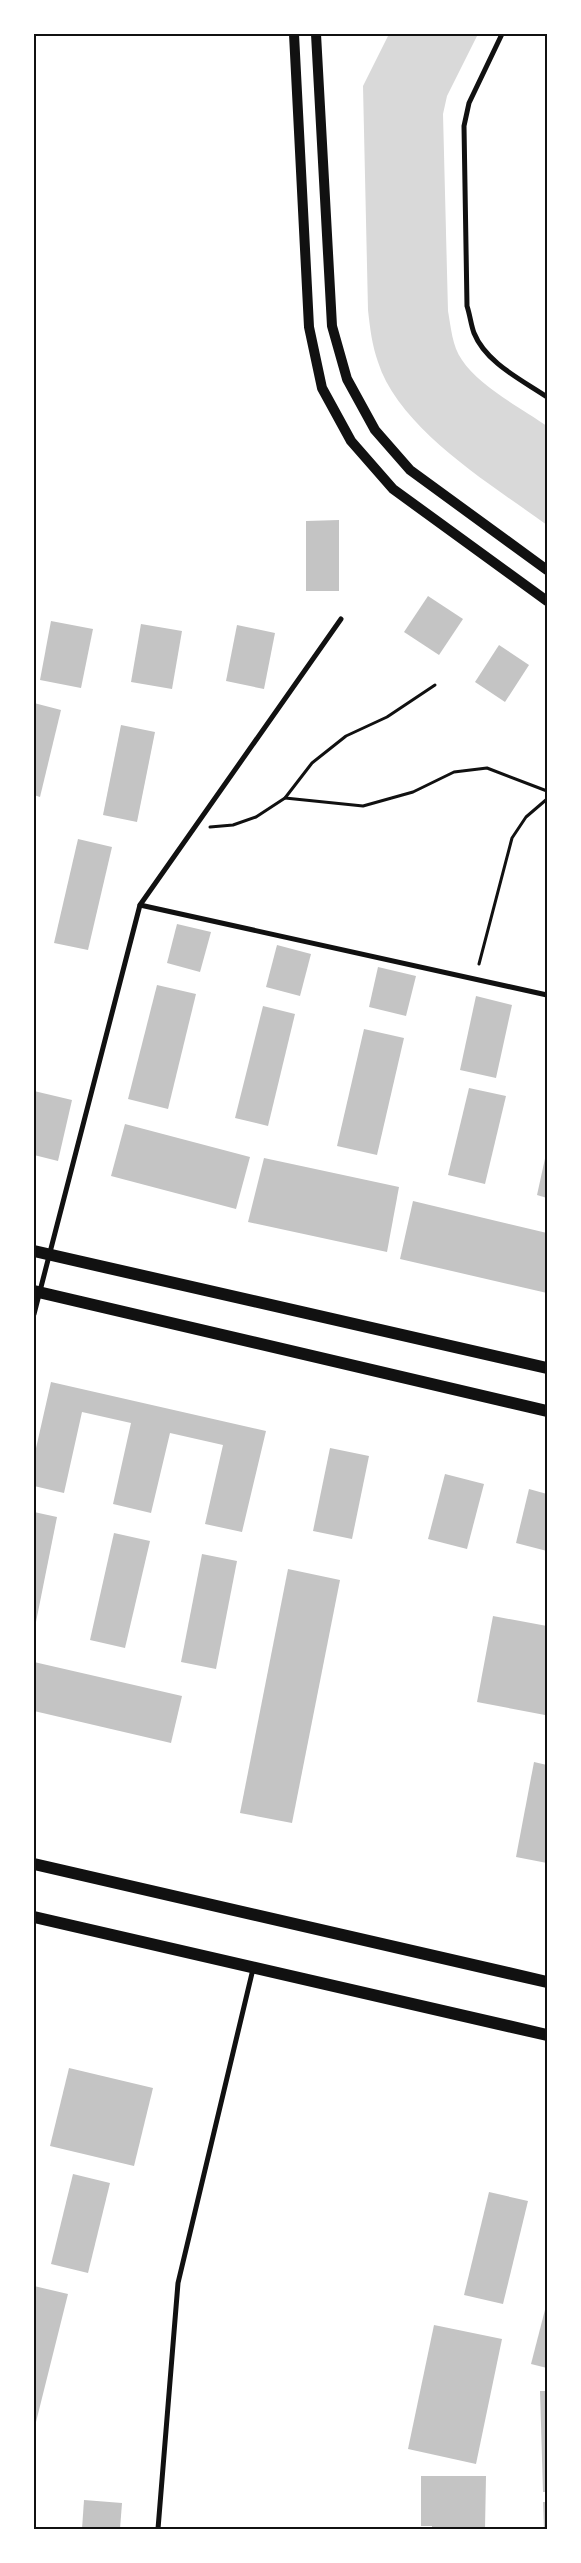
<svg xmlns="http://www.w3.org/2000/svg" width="581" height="2563" viewBox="0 0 581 2563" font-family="'Fira Sans',sans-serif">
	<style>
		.water { fill: #d9d9d9 }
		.building { fill: #c4c4c4 }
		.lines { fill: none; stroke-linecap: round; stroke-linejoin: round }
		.path { stroke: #111; stroke-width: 3 }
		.minor { stroke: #111; stroke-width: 5 }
		.secondary { stroke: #111; stroke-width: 10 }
		.primary { stroke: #111; stroke-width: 12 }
		.neatline { fill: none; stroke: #111; stroke-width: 2 }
	</style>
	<rect width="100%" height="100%" fill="#fff"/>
	<path class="water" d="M389,34H478L447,96L443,114L448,311C451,327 452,346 462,360C479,386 521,408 547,426V525C492,485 399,429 378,362C372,345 370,328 368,310L363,86Z"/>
	<g class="building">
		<polygon points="339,520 339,591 306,591 306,521"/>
		<polygon points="428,596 463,619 439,655 404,632"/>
		<polygon points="51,621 93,629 81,688 40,680"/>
		<polygon points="141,624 182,631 172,689 131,682"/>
		<polygon points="237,625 275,633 264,689 226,681"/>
		<polygon points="499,645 529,665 505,702 475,682"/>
		<polygon points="34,703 61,710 40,797 34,795"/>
		<polygon points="121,725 155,732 137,822 103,815"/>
		<polygon points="78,839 112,847 88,950 54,943"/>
		<polygon points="177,924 211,932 200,972 167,963"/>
		<polygon points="277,945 311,954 300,996 266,987"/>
		<polygon points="378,967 416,976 406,1016 369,1007"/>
		<polygon points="157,985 196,994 168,1109 128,1099"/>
		<polygon points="476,996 512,1005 496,1078 460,1070"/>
		<polygon points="263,1006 295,1014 268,1126 235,1118"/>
		<polygon points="364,1029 404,1038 377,1155 337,1146"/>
		<polygon points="469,1088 506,1096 485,1184 448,1175"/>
		<polygon points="34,1091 72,1100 58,1161 34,1155"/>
		<polygon points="125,1124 250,1157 236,1209 111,1176"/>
		<polygon points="546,1154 547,1154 547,1198 537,1195"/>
		<polygon points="264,1158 399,1187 387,1252 248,1222"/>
		<polygon points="413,1201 547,1233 547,1293 400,1259"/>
		<polygon points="51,1382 266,1431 242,1532 205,1524 223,1445 170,1433 151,1513 113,1504 131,1423 82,1412 64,1493 34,1486 34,1457"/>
		<polygon points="330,1448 369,1456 352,1539 313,1531"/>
		<polygon points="445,1474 484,1484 467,1549 428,1539"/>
		<polygon points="529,1489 547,1494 547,1551 516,1543"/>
		<polygon points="34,1512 57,1517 35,1627 34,1627"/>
		<polygon points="114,1533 150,1541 125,1648 90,1640"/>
		<polygon points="202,1554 237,1561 216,1669 181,1662"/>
		<polygon points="288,1569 340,1580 292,1823 240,1813"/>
		<polygon points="493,1616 547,1626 547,1704 545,1715 477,1702"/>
		<polygon points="34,1662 182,1696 171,1743 34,1711"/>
		<polygon points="534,1762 547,1765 547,1863 516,1857"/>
		<polygon points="69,2068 153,2088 134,2166 50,2146"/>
		<polygon points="73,2174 110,2183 88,2273 51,2264"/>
		<polygon points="489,2192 528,2201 503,2304 464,2295"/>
		<polygon points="34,2286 68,2294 35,2426 34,2425"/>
		<polygon points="547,2302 547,2368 531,2364"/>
		<polygon points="434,2325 502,2339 476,2464 408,2449"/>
		<polygon points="540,2391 547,2391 547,2492 543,2492"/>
		<polygon points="421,2476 486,2476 485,2529 432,2529 432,2526 421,2526"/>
		<polygon points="84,2500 122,2503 120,2529 82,2529"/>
		<polygon points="543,2502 547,2502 547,2529 544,2529"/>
	</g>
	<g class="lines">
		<g class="path">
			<polyline points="285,798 363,806 413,792 454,772 487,768 547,791"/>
			<polyline points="210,827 233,825 256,817 285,798 312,763 346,736 387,717 435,685"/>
			<polyline points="479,964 512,838 526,817 547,799"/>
		</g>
		<g class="minor">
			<path d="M502,34L469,103L464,126L467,306C470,315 471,325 474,333C486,363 522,380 547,397"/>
			<polyline points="140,905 547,995"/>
			<polyline points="34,1314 140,905 341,619"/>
			<polyline points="158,2529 178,2283 253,1969"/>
		</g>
		<g class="secondary">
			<polyline points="294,34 309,327 322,388 351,441 393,489 547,601"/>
			<polyline points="316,34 332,326 347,379 375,430 410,470 547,570"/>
		</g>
		<g class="primary">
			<polyline points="34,1251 547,1368"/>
			<polyline points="34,1291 547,1411"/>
			<polyline points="34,1864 547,1982"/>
			<polyline points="34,1917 547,2035"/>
		</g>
	</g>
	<rect width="581" height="2563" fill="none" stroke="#ffffff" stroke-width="70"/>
	<rect x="35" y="35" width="511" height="2493" class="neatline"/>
</svg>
